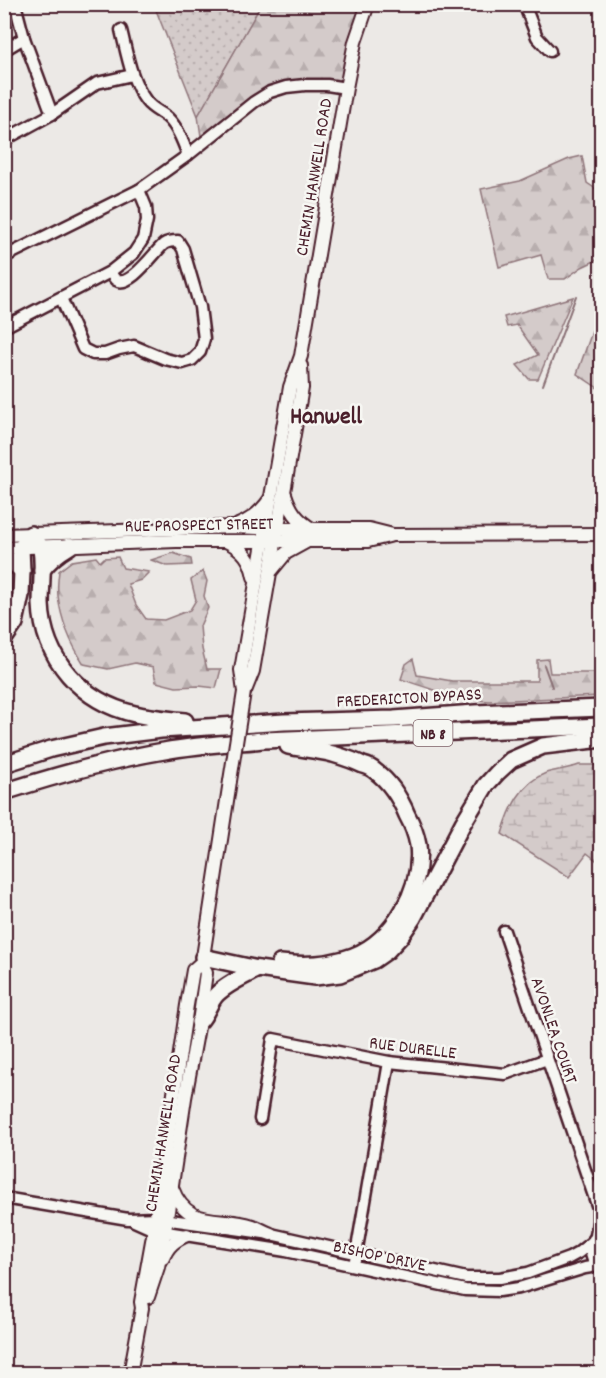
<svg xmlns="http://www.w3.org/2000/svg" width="606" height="1378" viewBox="0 0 606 1378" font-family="Dekko,sans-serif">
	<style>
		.grass { fill: url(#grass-dots); stroke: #8f757a; stroke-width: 1.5 }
		.forest { fill: url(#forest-firs); stroke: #8f757a; stroke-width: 1.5 }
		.wetland { fill: url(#wetland-marsh); stroke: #8f757a; stroke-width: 1.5 }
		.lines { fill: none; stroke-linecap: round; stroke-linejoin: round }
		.stream { stroke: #886e73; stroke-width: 2 }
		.minor-casing { stroke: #4a1f2b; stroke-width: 15 }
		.major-casing { stroke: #4a1f2b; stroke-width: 16 }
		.highway-casing { stroke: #4a1f2b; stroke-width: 20 }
		.minor { stroke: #f6f6f2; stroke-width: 10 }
		.major { stroke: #f6f6f2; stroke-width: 12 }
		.highway { stroke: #f6f6f2; stroke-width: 15 }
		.major-bridge-casing { stroke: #4a1f2b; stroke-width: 16; stroke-linecap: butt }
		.major-bridge { stroke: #f6f6f2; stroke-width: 12 }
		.labels { text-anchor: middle; stroke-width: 5; stroke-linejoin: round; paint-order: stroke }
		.shield { fill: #f6f6f2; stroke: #7e6067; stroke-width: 1.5 }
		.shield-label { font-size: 16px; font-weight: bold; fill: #4a1f2b }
		.street-label { font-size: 18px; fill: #4a1f2b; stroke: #f6f6f2 }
		.district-label { font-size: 24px; font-weight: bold; fill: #4a1f2b; stroke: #f6f6f2 }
	</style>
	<defs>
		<pattern id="grass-dots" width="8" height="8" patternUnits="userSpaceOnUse" patternTransform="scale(1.5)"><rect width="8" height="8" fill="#d4cbca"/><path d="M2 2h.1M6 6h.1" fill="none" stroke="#b8aeae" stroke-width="1.8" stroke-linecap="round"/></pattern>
		<pattern id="forest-firs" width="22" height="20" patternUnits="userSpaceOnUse" patternTransform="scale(1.5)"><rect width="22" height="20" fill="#d4cbca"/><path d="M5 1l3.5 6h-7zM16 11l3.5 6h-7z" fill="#b8aeae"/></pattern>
		<pattern id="wetland-marsh" width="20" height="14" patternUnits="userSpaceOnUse" patternTransform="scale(1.5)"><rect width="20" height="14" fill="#d4cbca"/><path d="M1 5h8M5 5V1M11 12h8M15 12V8" fill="none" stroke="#b8aeae"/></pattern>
	</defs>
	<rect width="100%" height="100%" fill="#ece9e6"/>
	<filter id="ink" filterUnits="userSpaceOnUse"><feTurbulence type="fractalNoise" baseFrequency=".0167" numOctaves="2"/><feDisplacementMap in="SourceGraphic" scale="12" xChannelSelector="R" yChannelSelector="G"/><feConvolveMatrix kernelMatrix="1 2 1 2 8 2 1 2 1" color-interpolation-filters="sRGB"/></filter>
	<g filter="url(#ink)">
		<polygon class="grass" points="154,5 261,5 198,116"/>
		<g class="forest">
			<polygon points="261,5 368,5 346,88 270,92 202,143 198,116"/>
			<polygon points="582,156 587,183 599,191 601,190 601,258 582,267 565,279 548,279 541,255 499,267 481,189 520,181 569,159"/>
			<polygon points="573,297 538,379 529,379 517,365 538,355 517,325 507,327 504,317"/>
			<polygon points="601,321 601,390 577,374 593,329"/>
			<polygon points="173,553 191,559 192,565 167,566 151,560"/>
			<path d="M96,557L100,562L104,558L118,557L123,568L149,572L141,580L128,584L136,605L146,619L164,620L190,610L196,600L191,580L203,571L207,581L204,596L208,608L200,626L202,649L207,669H221L216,688L199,686L176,687L156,682L153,667L135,663L108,669L84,664C71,644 61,620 58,596C57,588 58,579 59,571L72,561Z"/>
			<path d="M413,659L417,675L452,681H537V660L548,659L550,673H601V696L489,701C458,699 430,689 401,679L406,664Z"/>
		</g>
		<path class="wetland" d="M579,765H601V864L587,853L569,877L502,834C509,810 520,783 546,773C556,770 568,769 579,765Z"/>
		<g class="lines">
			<g class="stream">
				<polyline points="543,385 576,296"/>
				<polyline points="544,665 552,687"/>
			</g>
			<g class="minor-casing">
				<g id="minor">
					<polyline points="15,4 24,38 52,114"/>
					<polyline points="524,4 537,37 550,51"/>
					<path d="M121,30C127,54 131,81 146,101C152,109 161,112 168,118C178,128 183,142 188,155"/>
					<polyline points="4,50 24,38"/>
					<polyline points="4,140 52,114 97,83 132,75"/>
					<polyline points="4,257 139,190 188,155 254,102 270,92 286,87 305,85 327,85 346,88"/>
					<path d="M61,298L83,349L93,354H105L119,349L134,346L165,359L182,363L192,360L200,352L204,339L200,307L183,249L178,241C173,241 168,241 164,244C155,251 130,289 116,280C115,280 111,273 110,272"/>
					<polyline points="4,327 110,272 134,253 143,239 147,220 146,207 139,190"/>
					<polyline points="504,931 598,1208 598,1221 596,1236"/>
					<polyline points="260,1119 273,1039 389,1062 505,1074 547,1059"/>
					<polyline points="4,1198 128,1219 156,1218 271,1234 466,1278 500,1278 528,1273 569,1258 578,1253 592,1242"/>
					<polyline points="134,1221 154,1230 286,1251 465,1290 499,1291 519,1288 585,1268 597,1266"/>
					<path d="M594,1239C588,1250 591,1262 601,1270"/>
					<polyline points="355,1260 389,1062"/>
				</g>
			</g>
			<g class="major-casing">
				<g id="major">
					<path d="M285,494C290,510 297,520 312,529"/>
					<path d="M238,525C251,520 262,511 270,499"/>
					<polyline points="4,535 233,527 286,529 369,529 393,535 602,534"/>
					<path d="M226,541C243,549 251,559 254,577"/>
					<polyline points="4,548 176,541 368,541 389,536"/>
					<polyline points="272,570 286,553 306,542"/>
					<polyline points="245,691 253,671 302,388 301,366"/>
					<polyline points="244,692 241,670 290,387 301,356 346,88 355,42 368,4"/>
					<path d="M172,1188C188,1230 219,1215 253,1226C259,1228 265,1232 271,1234"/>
					<path d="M163,1258C168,1246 175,1240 187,1235"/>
					<polyline points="148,1297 158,1267 165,1231 185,1098 199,1022 206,973 202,962"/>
					<polyline points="130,1374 142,1308 141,1302 154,1230 187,1005 193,970 202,962 203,957 230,781"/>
				</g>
			</g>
			<g class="highway-casing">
				<g id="highway">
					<polyline points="4,555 22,571"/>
					<path d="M42,570C50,559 58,553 70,546"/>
					<path d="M4,639L15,623L21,595L22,571L21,548L31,534C34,538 40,544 41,549C44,567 41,586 41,604C43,659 82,702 135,714C151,718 168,719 185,721"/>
					<polyline points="4,764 51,749 104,737 161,730 284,722 394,719 475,713 602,708"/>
					<path d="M4,792C57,775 110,760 164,751C197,745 231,743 264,740L602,726"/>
					<polyline points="203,957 258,969 315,977 340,974 374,960 387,951 400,937 413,918 463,823 486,785 497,773 511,760 543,746 602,739"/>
					<path d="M280,963C305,966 329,965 353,956C394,940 423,888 418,845C416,834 412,824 407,815C400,798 390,782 375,771C372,768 367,766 363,765C353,760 343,757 333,754C318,750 302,749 288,746"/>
					<path d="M199,1022C207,1014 209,1002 217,994C228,983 245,976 258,969"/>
				</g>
			</g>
			<use href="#minor" class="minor"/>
			<use href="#major" class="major"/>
			<use href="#highway" class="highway"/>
			<g class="major-bridge-casing">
				<polyline id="major-bridge" points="230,781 244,692"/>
			</g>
			<use href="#major-bridge" class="major-bridge"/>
		</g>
	</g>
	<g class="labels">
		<rect class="shield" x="413.5" y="720" width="39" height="26" rx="4.5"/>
		<g class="shield-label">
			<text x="433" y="739">NB 8</text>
		</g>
		<g class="street-label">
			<text transform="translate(313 177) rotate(-81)" y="6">CHEMIN HANWELL ROAD</text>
			<text transform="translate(199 524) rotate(-1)" y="6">RUE PROSPECT STREET</text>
			<text transform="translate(409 697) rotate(-3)" y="6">FREDERICTON BYPASS</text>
			<text transform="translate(555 1030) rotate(71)" y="6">AVONLEA COURT</text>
			<text transform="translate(413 1047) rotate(7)" y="6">RUE DURELLE</text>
			<text transform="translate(162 1133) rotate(-81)" y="6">CHEMIN HANWELL ROAD</text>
			<text transform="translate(380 1255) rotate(12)" y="6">BISHOP DRIVE</text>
		</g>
		<g class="district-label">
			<text x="326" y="423">Hanwell</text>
		</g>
	</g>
	<rect width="606" height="1378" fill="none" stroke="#f6f6f2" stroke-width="24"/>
	<rect x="12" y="12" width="582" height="1354" fill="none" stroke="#4a1f2b" stroke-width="2" filter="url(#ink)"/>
</svg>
